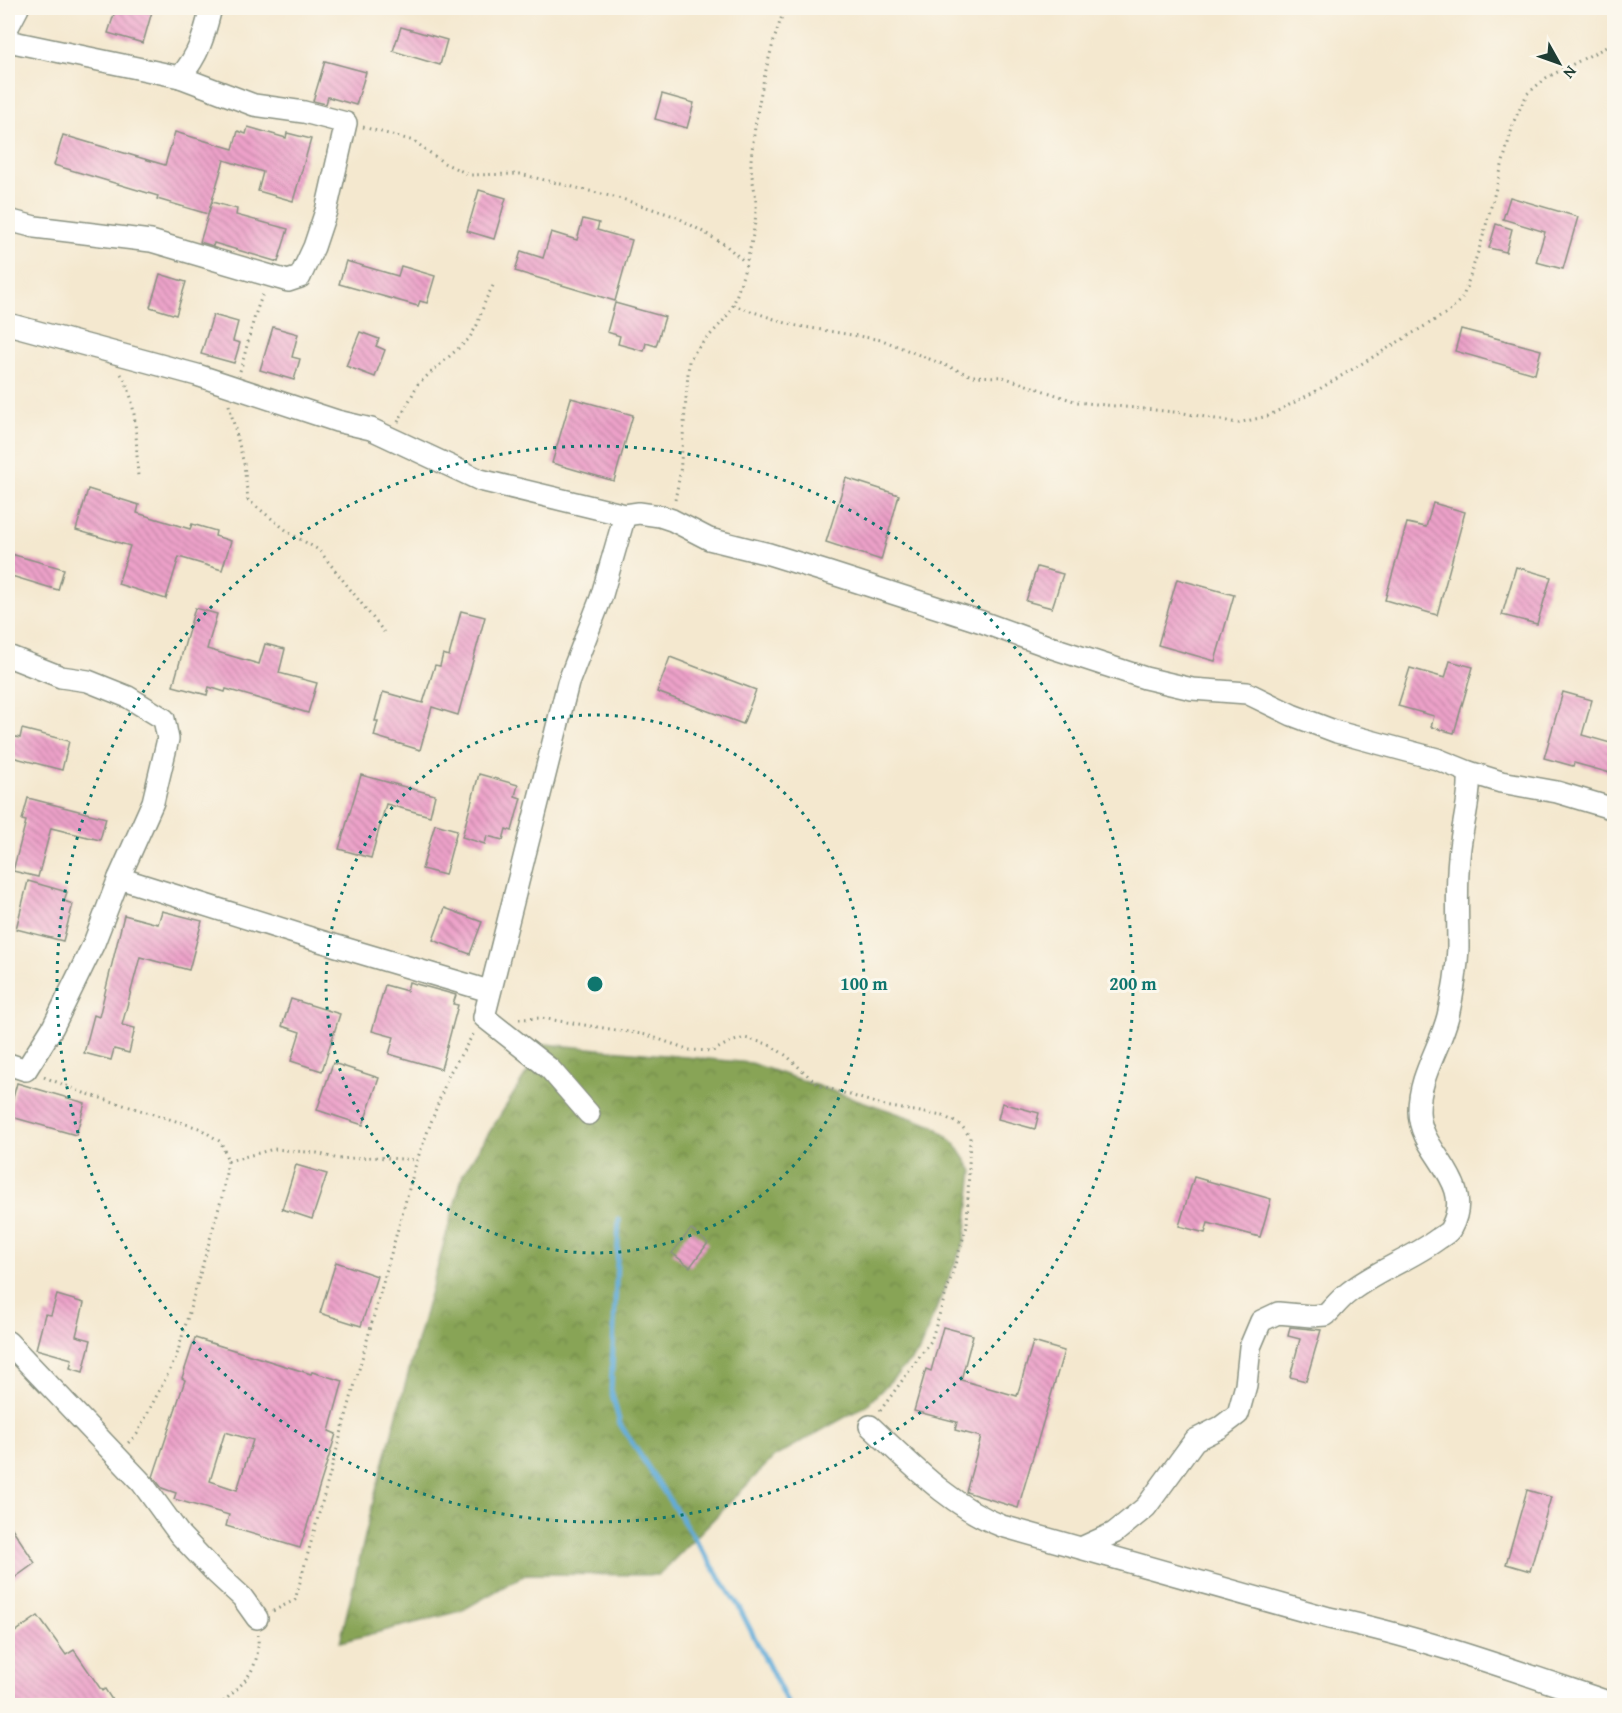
<svg xmlns="http://www.w3.org/2000/svg" width="1622" height="1713" viewBox="0 0 1622 1713" font-family="'Gentium Book Plus',serif">
	<style>
		.forest { fill: url(#forest-crowns); stroke: #547045; stroke-width: 1.5 }
		.lines { fill: none; stroke-linecap: round; stroke-linejoin: round }
		.stream { stroke: #60acd9; stroke-width: 5 }
		.building { fill: url(#building-back-hatch); fill-rule: evenodd }
		.minor-casing { stroke: #8a9282; stroke-width: 24 }
		.path { stroke: #8a9282; stroke-width: 3; stroke-dasharray: 1.5 4.5; stroke-linecap: butt }
		.minor { stroke: #fff; stroke-width: 21 }
		.ring { fill: none; stroke: #0f766e; stroke-width: 3; stroke-dasharray: 3 6 }
		.centre { fill: #0f766e; stroke: #fbf7ec; stroke-width: 3 }
		.ring-label { font-size: 18px; text-anchor: middle; font-weight: bold; fill: #0f766e; stroke: #fbf7ec; stroke-width: 6; stroke-linejoin: round; paint-order: stroke }
	</style>
	<defs>
		<pattern id="forest-crowns" width="20" height="18" patternUnits="userSpaceOnUse" patternTransform="scale(1.5)"><rect width="20" height="18" fill="#88a456"/><path d="M2 6a3 3 0 1 1 6 0M12 15a3 3 0 1 1 6 0" fill="none" stroke="#6f8748"/></pattern>
		<pattern id="building-back-hatch" width="6" height="6" patternUnits="userSpaceOnUse" patternTransform="scale(1.5)"><rect width="6" height="6" fill="#eda1c9"/><path d="M-1 5l2 2M0 0l6 6M5-1l2 2" fill="none" stroke="#bf84a4"/></pattern>
	</defs>
	<rect width="100%" height="100%" fill="#fbf7ec"/>
	<filter id="ink" filterUnits="userSpaceOnUse"><feTurbulence type="fractalNoise" baseFrequency=".0167" numOctaves="2"/><feDisplacementMap in="SourceGraphic" scale="12" xChannelSelector="R" yChannelSelector="G"/><feConvolveMatrix kernelMatrix="1 2 1 2 8 2 1 2 1" color-interpolation-filters="sRGB"/></filter>
	<filter id="wash" filterUnits="userSpaceOnUse"><feTurbulence type="fractalNoise" baseFrequency=".008" numOctaves="4" result="noise"/><feDisplacementMap in="SourceGraphic" scale="24" xChannelSelector="R" yChannelSelector="G"/><feGaussianBlur stdDeviation="1.35" result="paint"/><feColorMatrix in="noise" values="0 0 0 0 0 0 0 0 0 0 0 0 0 0 0 0 0 1.4 0 .05"/><feComposite in="paint" operator="in"/></filter>
	<g filter="url(#wash)">
		<rect width="100%" height="100%" fill="#f4e8cf"/>
		<polygon class="forest" points="545,1044 751,1063 934,1126 956,1145 973,1171 965,1239 918,1353 867,1405 774,1457 659,1575 526,1574 461,1611 340,1642 374,1498 463,1174"/>
		<g class="lines">
			<polyline class="stream" points="619,1220 611,1390 620,1424 739,1607 789,1706"/>
		</g>
		<g id="blocks">
			<g class="building">
				<polygon points="116,8 153,8 143,43 108,33"/>
				<polygon points="401,27 447,40 440,65 393,51"/>
				<polygon points="325,61 366,72 356,105 328,97 326,104 313,101"/>
				<polygon points="662,94 694,103 687,128 655,119"/>
				<polygon points="248,127 286,138 287,133 311,139 293,201 258,191 263,172 224,160 208,214 157,199 158,196 54,165 63,135 165,165 175,132 233,149 238,131 246,134"/>
				<polygon points="479,190 506,198 494,239 467,231"/>
				<polygon points="1510,197 1578,217 1563,269 1536,262 1545,232 1503,219"/>
				<polygon points="212,202 237,209 236,215 288,229 278,262 214,243 213,246 200,242"/>
				<polygon points="583,219 599,223 597,230 632,240 615,301 515,271 521,251 543,258 551,232 577,240"/>
				<polygon points="1496,224 1512,229 1506,252 1489,248"/>
				<polygon points="346,261 398,276 401,266 435,276 427,303 420,301 418,306 339,284"/>
				<polygon points="160,274 186,282 176,315 150,307"/>
				<polygon points="615,303 665,317 656,346 646,343 644,351 618,344 620,336 607,332"/>
				<polygon points="213,315 238,322 233,341 240,343 234,363 201,354"/>
				<polygon points="273,327 298,334 292,357 300,359 294,380 260,370"/>
				<polygon points="1461,329 1541,350 1535,374 1455,351"/>
				<polygon points="360,332 379,339 376,346 385,350 375,377 346,366"/>
				<polygon points="571,398 633,415 614,481 552,463"/>
				<polygon points="846,478 899,495 881,560 826,542"/>
				<polygon points="88,489 139,505 137,513 190,529 192,524 216,531 215,536 231,541 222,570 179,557 166,599 118,584 130,546 76,530"/>
				<polygon points="1433,503 1465,512 1437,615 1385,600 1407,523 1426,527"/>
				<polygon points="11,554 64,569 58,590 8,575 8,565"/>
				<polygon points="1037,567 1063,574 1052,608 1026,601"/>
				<polygon points="1516,567 1551,577 1537,624 1502,615"/>
				<polygon points="1177,579 1234,595 1215,661 1158,645"/>
				<polygon points="195,608 217,614 207,649 259,664 265,644 285,649 279,673 317,683 308,713 226,689 225,692 209,687 207,695 173,686"/>
				<polygon points="461,611 485,617 458,715 432,707 420,750 374,736 378,721 375,721 383,692 423,703 435,665 440,666 443,654 449,656"/>
				<polygon points="670,657 756,690 743,724 657,692"/>
				<polygon points="1450,661 1473,667 1454,733 1431,727 1434,716 1398,706 1410,668 1445,678"/>
				<polygon points="1563,692 1592,700 1582,735 1614,744 1614,774 1574,763 1573,766 1544,758"/>
				<polygon points="22,729 69,741 62,770 8,756 8,735 20,738"/>
				<polygon points="479,774 518,785 515,796 521,798 516,816 512,831 506,829 503,840 487,836 485,844 462,837"/>
				<polygon points="361,775 435,795 430,816 386,804 371,858 339,849"/>
				<polygon points="28,798 106,818 100,840 51,828 38,877 13,871 26,821 22,820"/>
				<polygon points="435,824 457,830 445,875 422,869"/>
				<polygon points="28,881 67,892 64,901 73,904 63,941 16,929"/>
				<polygon points="445,908 482,922 470,954 433,940"/>
				<polygon points="162,911 202,921 189,970 140,957 122,1025 135,1028 129,1053 114,1049 111,1060 84,1053 94,1015 99,1017 124,915 158,924"/>
				<polygon points="409,982 456,995 453,1004 458,1005 441,1069 389,1054 394,1037 372,1031 385,985 407,991"/>
				<polygon points="291,999 340,1014 322,1071 291,1061 300,1032 282,1026"/>
				<polygon points="333,1063 379,1078 363,1125 317,1110"/>
				<polygon points="17,1083 85,1103 76,1135 8,1116"/>
				<polygon points="1002,1103 1039,1113 1035,1129 998,1119"/>
				<polygon points="296,1165 327,1174 312,1219 282,1209"/>
				<polygon points="1194,1177 1271,1199 1260,1237 1208,1223 1205,1233 1179,1226"/>
				<polygon points="691,1229 708,1243 690,1267 672,1253"/>
				<polygon points="336,1262 377,1276 361,1326 320,1313"/>
				<polygon points="57,1295 84,1303 76,1336 91,1340 83,1372 70,1368 72,1359 36,1349 45,1314 51,1315"/>
				<polygon points="943,1327 973,1335 961,1380 1017,1396 1033,1342 1064,1351 1018,1508 966,1492 981,1437 955,1430 957,1422 914,1411 926,1369 931,1371"/>
				<polygon points="1290,1327 1321,1330 1306,1381 1290,1377 1300,1339 1288,1336"/>
				<path d="M195,1338L311,1374L312,1372L343,1381L329,1431L336,1434L300,1548L226,1526L229,1515L174,1499L176,1493L162,1488L153,1477L185,1380L182,1378ZM225,1432L253,1440L237,1490L210,1481Z"/>
				<polygon points="1527,1490 1551,1497 1530,1571 1506,1564"/>
				<polygon points="8,1522 35,1563 13,1579 8,1571"/>
				<polygon points="38,1616 66,1655 74,1650 102,1691 105,1689 116,1706 8,1706 8,1637"/>
			</g>
		</g>
	</g>
	<g filter="url(#ink)">
		<use href="#blocks" fill-opacity="0" stroke="#8a9282" stroke-width="1.5"/>
		<g class="lines">
			<g class="minor-casing">
				<g id="minor">
					<polyline points="8,27 18,8"/>
					<path d="M8,41L180,77C199,55 204,36 211,8"/>
					<polyline points="8,220 35,227 151,241 288,281 300,277 314,247 326,211 346,123 304,112 254,105 180,77"/>
					<polyline points="8,324 197,375 337,421 371,429 480,480 625,515 639,513 660,516 672,520 709,539 769,554 827,572 982,622 1053,648 1145,678 1192,689 1247,693 1292,715 1337,732 1437,759 1469,772 1501,782 1557,792 1614,809"/>
					<polyline points="8,656 61,677 88,681 128,697 164,719 168,739 153,802 119,878 94,943 53,1027 26,1070 8,1064"/>
					<polyline points="119,878 320,941 489,991"/>
					<polyline points="589,1114 550,1069 484,1017 568,683 601,598 625,515"/>
					<polyline points="8,1342 142,1483 180,1535 216,1573 242,1597 257,1618"/>
					<path d="M870,1426C911,1464 950,1506 1002,1526L1329,1618C1426,1638 1521,1673 1614,1704"/>
					<path d="M1081,1548L1114,1533L1146,1507L1195,1440L1221,1427L1238,1414L1246,1385L1250,1347L1261,1321L1278,1313L1311,1316L1326,1315C1333,1308 1340,1299 1348,1293C1375,1271 1410,1260 1438,1239C1442,1236 1449,1233 1451,1228C1477,1180 1419,1154 1419,1111C1419,1076 1440,1048 1448,1016C1453,994 1457,970 1458,948C1458,918 1456,887 1459,857C1461,828 1471,801 1469,772"/>
				</g>
			</g>
			<g class="path">
				<polyline points="363,127 414,141 444,163 470,175 520,174 622,199 677,217 724,244 745,262"/>
				<polyline points="733,305 792,325 882,340 972,376 1003,377 1077,402 1183,413 1238,423 1268,416 1316,391 1450,311 1463,297 1482,240 1514,121 1527,94 1546,78 1614,43"/>
				<path d="M240,371C248,345 252,319 263,294"/>
				<path d="M121,374C138,398 136,448 138,477"/>
				<polyline points="229,405 244,464 248,500 291,534 319,550 384,632"/>
				<polyline points="398,422 418,384 469,339 477,325 486,299 495,282"/>
				<path d="M675,500L680,474L689,361C700,340 725,326 734,303C743,277 755,237 756,210C757,193 750,176 751,160C756,109 767,55 785,8"/>
				<polyline points="519,1019 541,1018 647,1035 690,1050 713,1051 730,1042 745,1038 768,1044 787,1056 818,1085 885,1106 943,1116 961,1125 970,1137 967,1226 931,1341 880,1411"/>
				<polyline points="44,1077 84,1093 199,1128 221,1142 228,1161 222,1197 176,1358 137,1434 128,1443"/>
				<polyline points="228,1161 274,1149 317,1153 338,1159 372,1157 417,1160"/>
				<polyline points="273,1611 295,1600 417,1160 449,1074 474,1033"/>
				<path d="M219,1706C244,1682 260,1672 258,1635"/>
			</g>
			<use href="#minor" class="minor"/>
		</g>
	</g>
	<g class="ring">
		<circle cx="595" cy="984" r="269"/>
		<circle cx="595" cy="984" r="538"/>
	</g>
	<circle cx="595" cy="984" r="9" class="centre"/>
	<g class="ring-label">
		<text x="864" y="990">100 m</text>
		<text x="1133" y="990">200 m</text>
	</g>
	<rect width="1622" height="1713" fill="none" stroke="#fbf7ec" stroke-width="30"/>
	<g transform="translate(1559 63) rotate(130)" stroke="#fbf7ec" stroke-width="4.5" paint-order="stroke">
	<path d="M0-4.5L10 22L0 15L-10 22Z" fill="#1f3d34"/>
	<text y="-9" font-size="16" font-weight="bold" text-anchor="middle" fill="#1f3d34">N</text>
	</g>
</svg>
